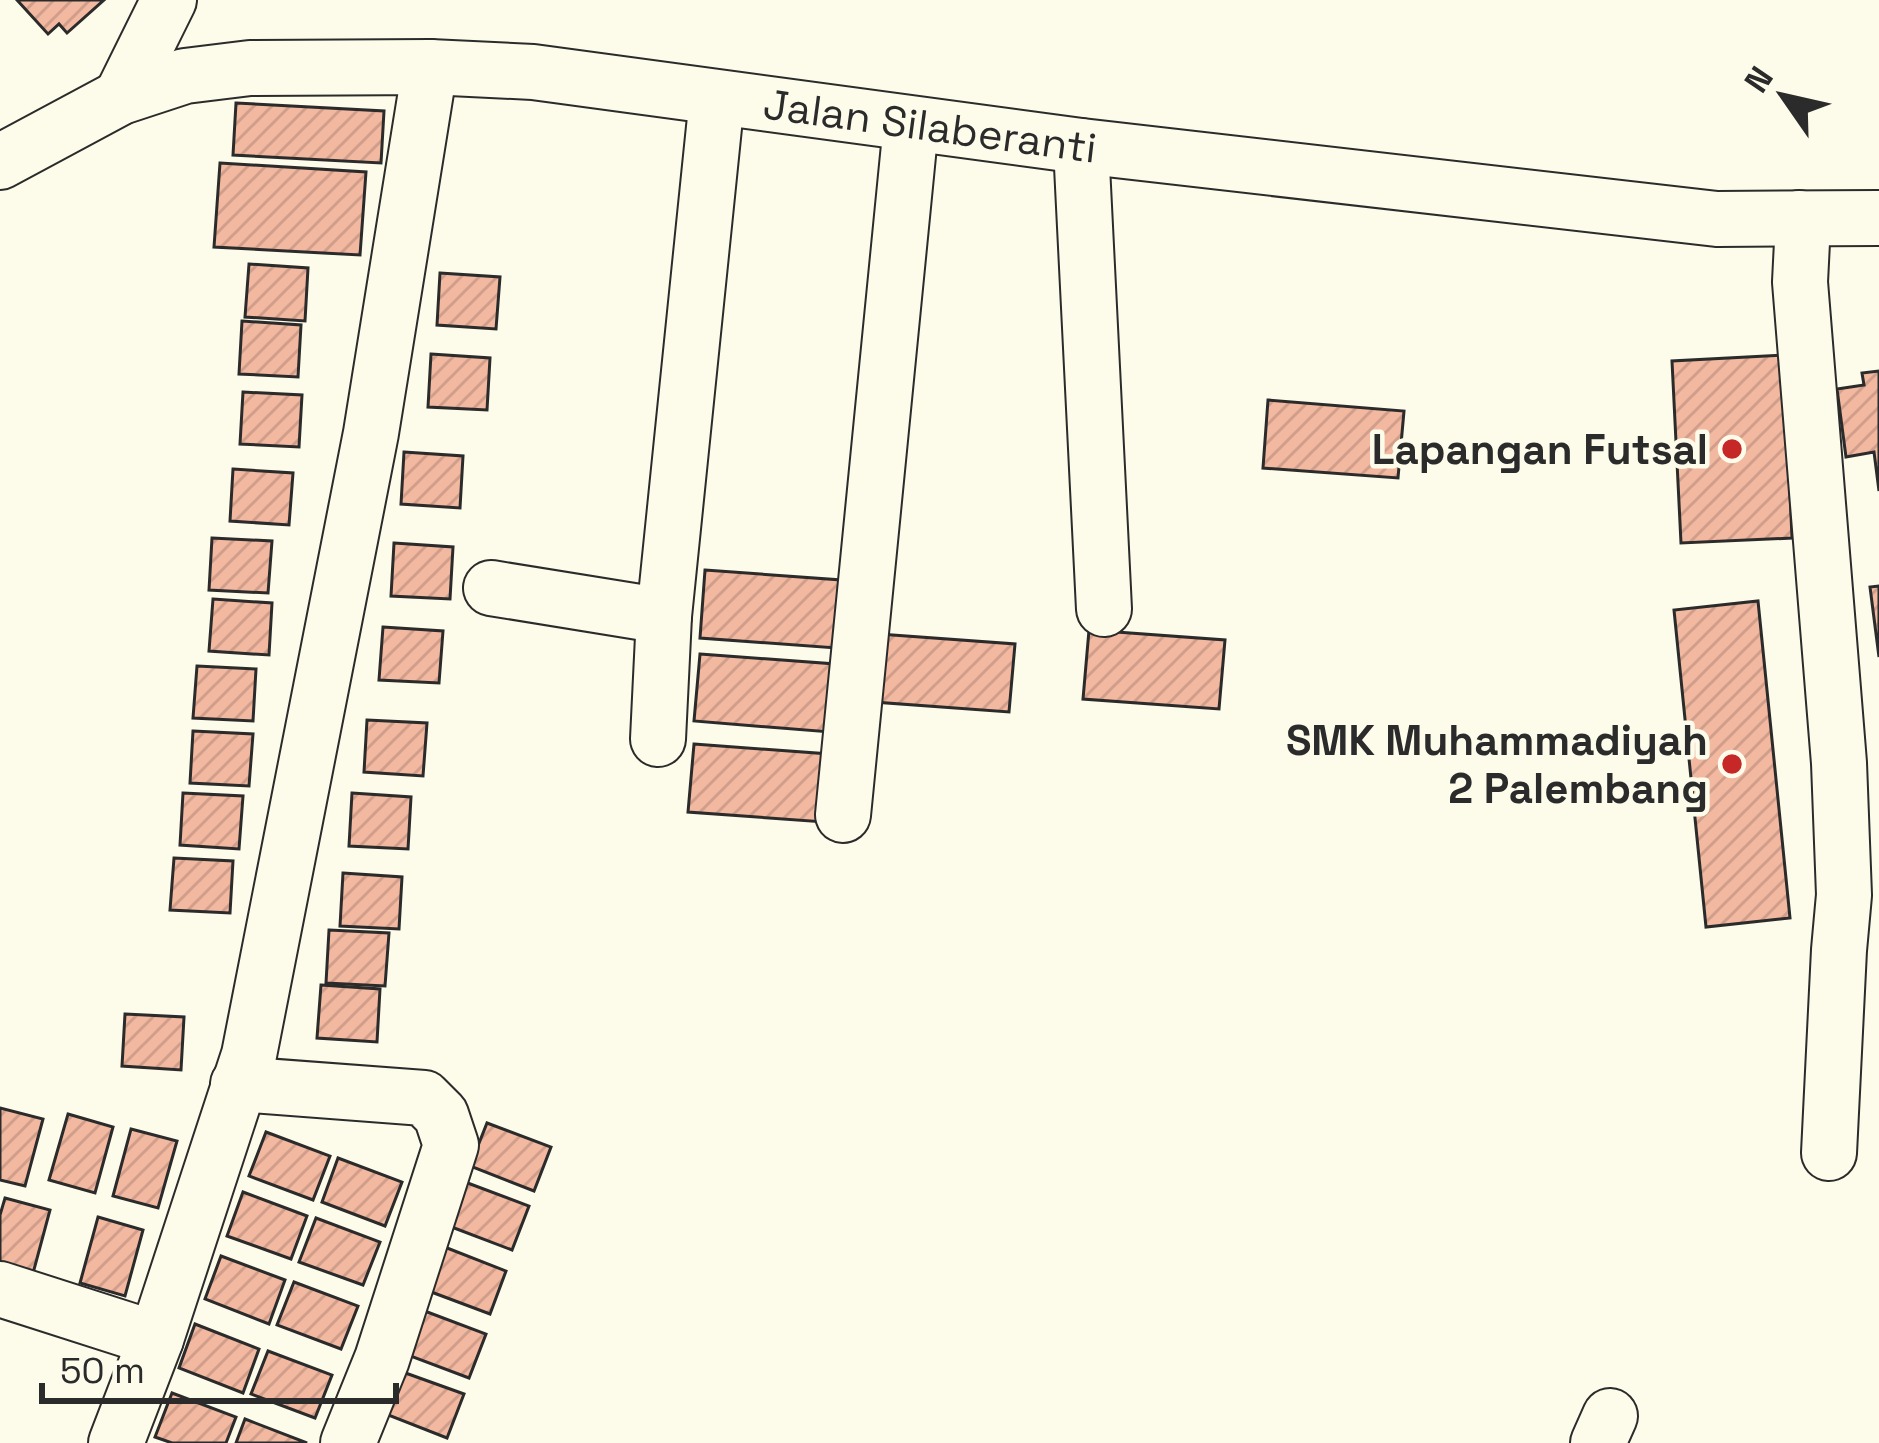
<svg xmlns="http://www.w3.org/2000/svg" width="1879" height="1443" viewBox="0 0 1879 1443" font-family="'Space Grotesk',sans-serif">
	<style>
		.building { fill: url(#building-hatch); stroke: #2b2b2b; stroke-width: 3 }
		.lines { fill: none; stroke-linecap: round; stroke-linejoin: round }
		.minor-casing { stroke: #2b2b2b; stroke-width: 58 }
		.minor { stroke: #fdfbea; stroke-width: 54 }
		.poi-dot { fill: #c62828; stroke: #fdfbea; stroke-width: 4.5 }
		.labels { text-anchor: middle; stroke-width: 9; stroke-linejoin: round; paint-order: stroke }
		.street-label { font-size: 42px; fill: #2b2b2b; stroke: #fdfbea }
		.poi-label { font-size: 42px; font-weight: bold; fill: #2b2b2b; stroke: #fdfbea; text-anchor: end }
	</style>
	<defs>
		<pattern id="building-hatch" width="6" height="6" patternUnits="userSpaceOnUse" patternTransform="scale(3)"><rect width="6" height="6" fill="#f2b8a0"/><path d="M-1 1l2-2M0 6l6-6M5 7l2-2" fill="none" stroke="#d09e8a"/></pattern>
	</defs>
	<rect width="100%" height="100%" fill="#fdfbea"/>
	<g class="building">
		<polygon points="17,0 104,0 67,33 59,24 48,34"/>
		<polygon points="236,103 384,111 381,163 233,155"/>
		<polygon points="220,163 366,172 360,255 214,247"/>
		<polygon points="249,264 308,268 305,321 245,317"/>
		<polygon points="440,273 500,277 496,329 437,325"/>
		<polygon points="242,321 301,325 298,377 239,374"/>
		<polygon points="431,354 490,358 487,410 428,407"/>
		<polygon points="1784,355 1792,538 1681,543 1672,361"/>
		<polygon points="1879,371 1879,491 1874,452 1846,457 1837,389 1864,385 1862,373"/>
		<polygon points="243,392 302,395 299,447 240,444"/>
		<polygon points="1268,400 1404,411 1398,478 1263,468"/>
		<polygon points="404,452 463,456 460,508 401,504"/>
		<polygon points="233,469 293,473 289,525 230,521"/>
		<polygon points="212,538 272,541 268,593 209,590"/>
		<polygon points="394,543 453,547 450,599 391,596"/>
		<polygon points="705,570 841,580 836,648 700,638"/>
		<polygon points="1879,586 1879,657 1870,587"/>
		<polygon points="213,599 272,603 269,655 209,651"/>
		<polygon points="1758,601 1790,918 1706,927 1674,610"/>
		<polygon points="383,627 443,631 439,683 379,680"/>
		<polygon points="1089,630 1225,640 1219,709 1083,699"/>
		<polygon points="879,634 1015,644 1009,712 874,702"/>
		<polygon points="700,654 835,664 830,732 694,721"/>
		<polygon points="197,666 256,669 253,721 193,718"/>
		<polygon points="367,720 427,723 423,776 364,772"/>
		<polygon points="193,731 253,734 249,786 190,783"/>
		<polygon points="694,744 829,754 824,822 688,812"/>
		<polygon points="183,793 243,796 239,849 180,845"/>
		<polygon points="352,793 411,797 408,849 349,846"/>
		<polygon points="174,858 233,861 230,913 170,910"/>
		<polygon points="343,873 402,877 399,929 340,926"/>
		<polygon points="329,930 389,933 385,986 326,983"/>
		<polygon points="321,985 380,989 377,1042 317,1038"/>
		<polygon points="125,1014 184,1017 181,1070 122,1066"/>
		<polygon points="0,1108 43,1119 25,1186 0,1180"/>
		<polygon points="68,1114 113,1127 95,1193 49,1180"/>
		<polygon points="487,1123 551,1147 534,1191 470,1166"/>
		<polygon points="131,1129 177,1141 158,1208 113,1196"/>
		<polygon points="266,1132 330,1156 313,1200 249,1176"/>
		<polygon points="338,1158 402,1182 385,1226 322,1202"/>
		<polygon points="465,1182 529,1206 512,1250 449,1226"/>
		<polygon points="243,1192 307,1216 291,1259 227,1236"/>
		<polygon points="5,1198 50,1210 32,1277 0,1268 0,1215"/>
		<polygon points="98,1217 143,1230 125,1296 80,1283"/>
		<polygon points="316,1218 380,1242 363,1285 299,1262"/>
		<polygon points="442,1246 506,1271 490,1314 426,1290"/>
		<polygon points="221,1256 285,1280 269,1324 205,1299"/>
		<polygon points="294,1282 358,1306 341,1349 277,1325"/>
		<polygon points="422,1310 486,1334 469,1378 405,1354"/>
		<polygon points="195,1324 259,1349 243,1393 179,1368"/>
		<polygon points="268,1351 332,1375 315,1418 251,1394"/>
		<polygon points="400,1371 464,1394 447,1438 383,1413"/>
		<polygon points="172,1393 236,1417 226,1443 172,1443 155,1437"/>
		<polygon points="245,1419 307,1443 236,1443"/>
	</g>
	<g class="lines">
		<g class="minor-casing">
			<g id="minor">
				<polyline points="121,97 169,0"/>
				<polyline points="1081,146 1104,609"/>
				<path id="s1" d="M0,162L121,97L185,76L250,68L430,67L533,72L1081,146L1717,219L1879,218"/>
				<polyline points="1799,218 1802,242 1800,282 1839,763 1844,895 1839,950 1829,1153"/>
				<polyline points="491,588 664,616"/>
				<polyline points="658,739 664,616 717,98"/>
				<polyline points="843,815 911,125"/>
				<polyline points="238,1084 424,1098 441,1115 451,1145 382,1359 348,1443"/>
				<polyline points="0,1289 156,1339"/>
				<polyline points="116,1443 156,1339 249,1055 371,433 430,67"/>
				<polyline points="1598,1443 1610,1416"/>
			</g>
		</g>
		<use href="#minor" class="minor"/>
	</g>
	<g class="poi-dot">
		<circle cx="1732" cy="449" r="12"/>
		<circle cx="1732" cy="764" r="12"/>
	</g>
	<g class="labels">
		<g class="street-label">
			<text dy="15" stroke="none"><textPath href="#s1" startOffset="954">Jalan Silaberanti</textPath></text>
		</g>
		<g class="poi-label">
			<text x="1708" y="464">Lapangan Futsal</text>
			<text x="1708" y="755">SMK Muhammadiyah<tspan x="1708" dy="48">2 Palembang</tspan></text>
		</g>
	</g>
	<g transform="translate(1783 96) rotate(304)" stroke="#fdfbea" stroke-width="9" paint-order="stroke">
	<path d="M0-9L21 45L0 30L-21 45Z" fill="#2b2b2b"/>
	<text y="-18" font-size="33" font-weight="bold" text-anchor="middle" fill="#2b2b2b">N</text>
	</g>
	<path d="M42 1383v18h354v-18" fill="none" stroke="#2b2b2b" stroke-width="6"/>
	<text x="60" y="1383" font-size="36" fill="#2b2b2b" stroke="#fdfbea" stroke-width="9" paint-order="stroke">50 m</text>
</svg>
